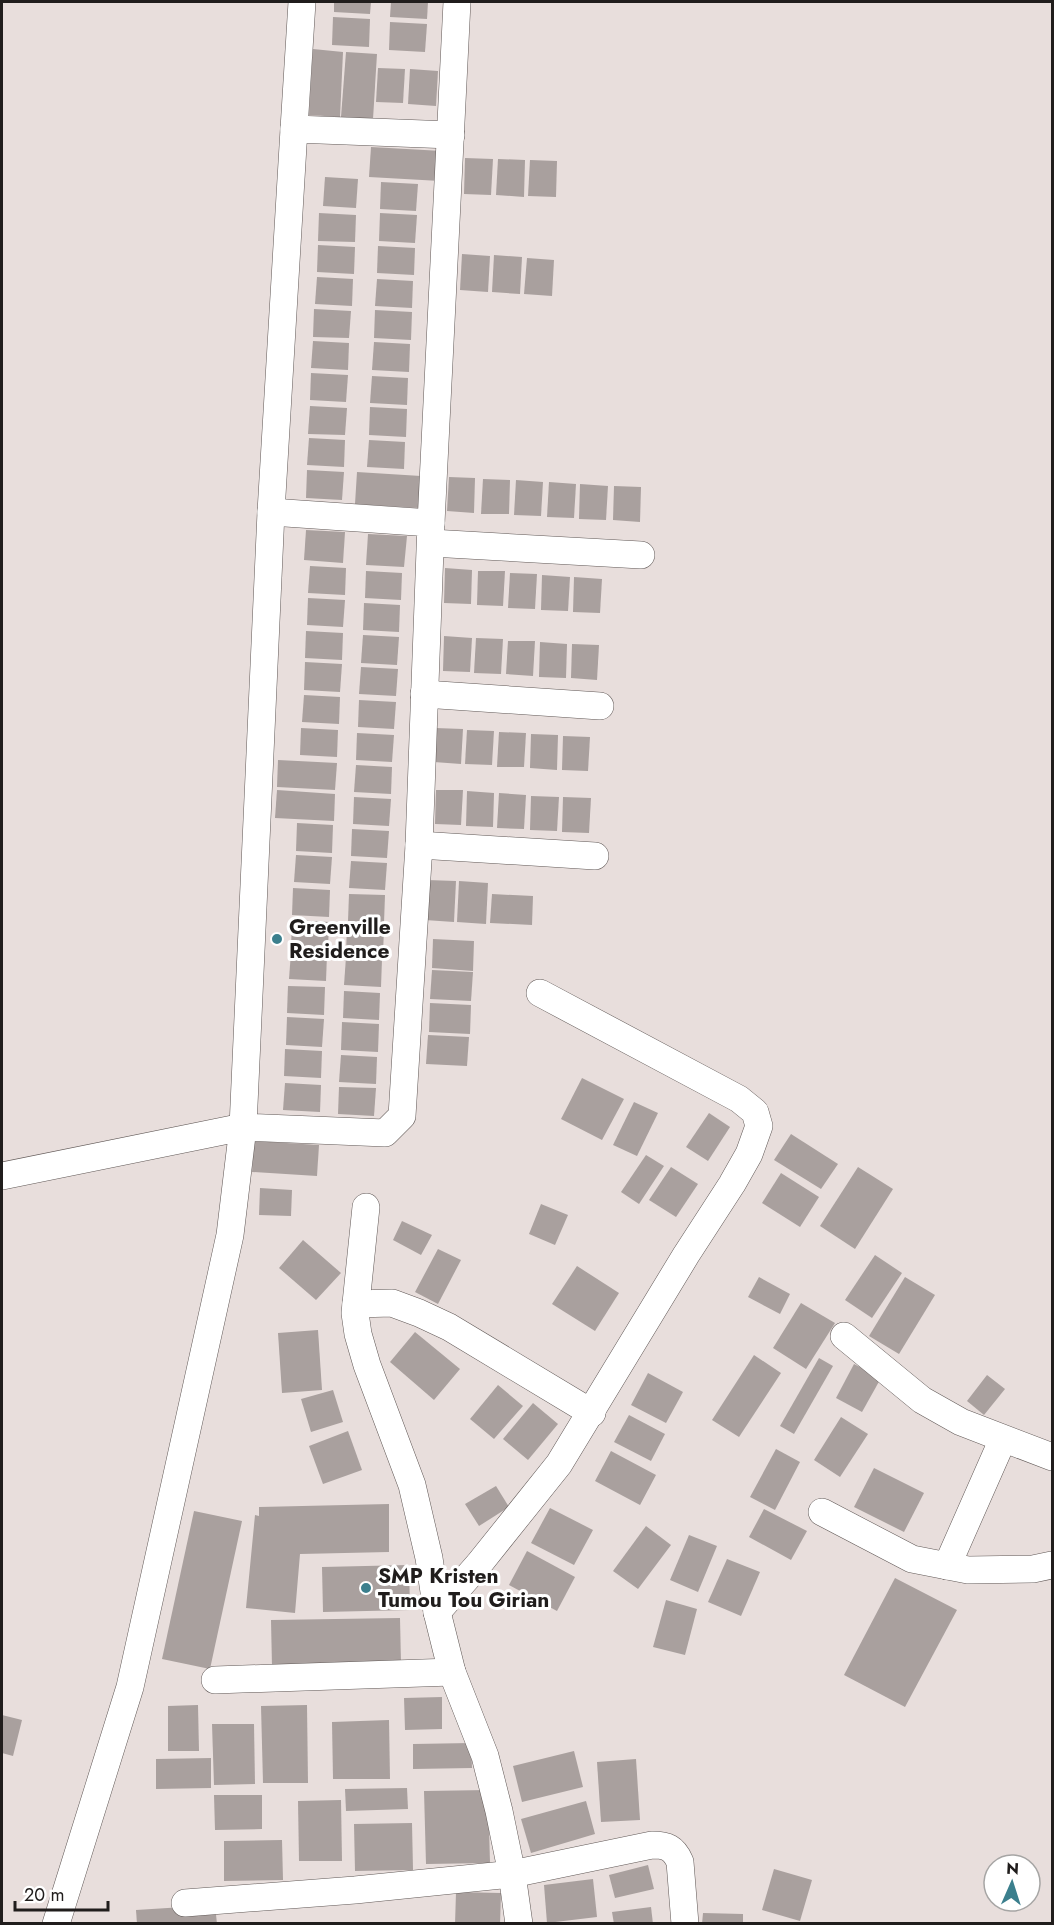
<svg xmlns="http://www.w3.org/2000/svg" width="1054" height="1925" viewBox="0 0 1054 1925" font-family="Jost,sans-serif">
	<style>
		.building { fill: #a9a09e }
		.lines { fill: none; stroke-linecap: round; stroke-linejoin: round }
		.minor-casing { stroke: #615957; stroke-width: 28 }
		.minor { stroke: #fff; stroke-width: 27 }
		.poi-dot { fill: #3b7f8d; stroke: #fff; stroke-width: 2 }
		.labels { text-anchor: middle; stroke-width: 6; stroke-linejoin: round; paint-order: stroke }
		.poi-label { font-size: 21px; font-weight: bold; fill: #201d1c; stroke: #fff; text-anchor: start }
	</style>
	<rect width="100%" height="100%" fill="#e8dedc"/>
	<g class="building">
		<polygon points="334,2 371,2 370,14 334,12"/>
		<polygon points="391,2 428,2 427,19 390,17"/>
		<polygon points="333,17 370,19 369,47 332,45"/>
		<polygon points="390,22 427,24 425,52 389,50"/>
		<polygon points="313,49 343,52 340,117 309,115"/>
		<polygon points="346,52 377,54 373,119 341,117"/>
		<polygon points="378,68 405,69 403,103 376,102"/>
		<polygon points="410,69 438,71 436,106 408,104"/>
		<polygon points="371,147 442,151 440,181 369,177"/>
		<polygon points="465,158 493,159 491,195 464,194"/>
		<polygon points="498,159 525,160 524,197 496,195"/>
		<polygon points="530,160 557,161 556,197 528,196"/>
		<polygon points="325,177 358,179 356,208 323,206"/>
		<polygon points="381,182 418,184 416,211 380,209"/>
		<polygon points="319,213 356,215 355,242 318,241"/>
		<polygon points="380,213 417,215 415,243 379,241"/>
		<polygon points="318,245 355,247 354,274 317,272"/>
		<polygon points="378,246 415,248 414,275 377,273"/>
		<polygon points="462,254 490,256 488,292 460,290"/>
		<polygon points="494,255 522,257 520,294 492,292"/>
		<polygon points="527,258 554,260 552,296 524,294"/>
		<polygon points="317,277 353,279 352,306 315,304"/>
		<polygon points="377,279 413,281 412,308 375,306"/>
		<polygon points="314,309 351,311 349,338 313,337"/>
		<polygon points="375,310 412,312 411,340 374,338"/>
		<polygon points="313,341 349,343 348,370 311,368"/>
		<polygon points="374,342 410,344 409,372 372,370"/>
		<polygon points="311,373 348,375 346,402 310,400"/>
		<polygon points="372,376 408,378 407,405 370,403"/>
		<polygon points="310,406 347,408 345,435 308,434"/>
		<polygon points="370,407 407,409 406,437 369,435"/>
		<polygon points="309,438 345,440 344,467 307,465"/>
		<polygon points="369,440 405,442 404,469 367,467"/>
		<polygon points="307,470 344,472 342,500 306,498"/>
		<polygon points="357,472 421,476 420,508 355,504"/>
		<polygon points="449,477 475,478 474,513 447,511"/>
		<polygon points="483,479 510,480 509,514 481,514"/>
		<polygon points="516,480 543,482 541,516 514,515"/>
		<polygon points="549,482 576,484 574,518 547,517"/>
		<polygon points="580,484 608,486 606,520 579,519"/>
		<polygon points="614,486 641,487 640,522 613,520"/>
		<polygon points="306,530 345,532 343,563 304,560"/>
		<polygon points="368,534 407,536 404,567 366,565"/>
		<polygon points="310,566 346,568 345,595 308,593"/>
		<polygon points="445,568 472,570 471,604 444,603"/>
		<polygon points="366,571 402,573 401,600 365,598"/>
		<polygon points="478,571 505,571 503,606 477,605"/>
		<polygon points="510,573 537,574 535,609 508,608"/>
		<polygon points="542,575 570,577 568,611 541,610"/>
		<polygon points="574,577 602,579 600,613 573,612"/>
		<polygon points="308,598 345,600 343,627 307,625"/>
		<polygon points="364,603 400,605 399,632 363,630"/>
		<polygon points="306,631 343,633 342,660 305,658"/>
		<polygon points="363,635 399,637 397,665 361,663"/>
		<polygon points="444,636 472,638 470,672 443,671"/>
		<polygon points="476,638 503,639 501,674 474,673"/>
		<polygon points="508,641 535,641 533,676 506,674"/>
		<polygon points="540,642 567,644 566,678 539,677"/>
		<polygon points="572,644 599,645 597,680 571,678"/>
		<polygon points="305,662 342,664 340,692 304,690"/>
		<polygon points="361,667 398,669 396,696 359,694"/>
		<polygon points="304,695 340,697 339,724 302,722"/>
		<polygon points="359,700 396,702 394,729 358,727"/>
		<polygon points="301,728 338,730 337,757 300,755"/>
		<polygon points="435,728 463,729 461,764 434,762"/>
		<polygon points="467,730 494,731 492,765 465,764"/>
		<polygon points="499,732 526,733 524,767 497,767"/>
		<polygon points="357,733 394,735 392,762 356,760"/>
		<polygon points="531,734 558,735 557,770 530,768"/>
		<polygon points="563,736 590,737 588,771 562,770"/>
		<polygon points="278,760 337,763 335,790 277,787"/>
		<polygon points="356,765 392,767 391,794 354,792"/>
		<polygon points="277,790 335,794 334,821 275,818"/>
		<polygon points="436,790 463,790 461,825 435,824"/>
		<polygon points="467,791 494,793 493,827 466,826"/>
		<polygon points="499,793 526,795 524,829 497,828"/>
		<polygon points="531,796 559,797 557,831 530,830"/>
		<polygon points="354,797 391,799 389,826 353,824"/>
		<polygon points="563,797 591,798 589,833 562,832"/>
		<polygon points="297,823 333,825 332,853 296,851"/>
		<polygon points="352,829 389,831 387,858 351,856"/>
		<polygon points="296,855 332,857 330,884 294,882"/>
		<polygon points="351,861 387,863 385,890 349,888"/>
		<polygon points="427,880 456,881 454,922 425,920"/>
		<polygon points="459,881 488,883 486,924 457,922"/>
		<polygon points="293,888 330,890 329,917 292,915"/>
		<polygon points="349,894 385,895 384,923 348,921"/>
		<polygon points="492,894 533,896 532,925 490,923"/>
		<polygon points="292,920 329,922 328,949 291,947"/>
		<polygon points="347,925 384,927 383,955 346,953"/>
		<polygon points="433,939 474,941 473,971 432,968"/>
		<polygon points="291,952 327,954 326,981 289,979"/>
		<polygon points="346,957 382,959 381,987 344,985"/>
		<polygon points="432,970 473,972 471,1001 430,999"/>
		<polygon points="288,986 325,987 324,1015 287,1013"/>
		<polygon points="344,991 380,993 379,1020 343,1018"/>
		<polygon points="430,1003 471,1005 470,1034 429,1032"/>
		<polygon points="287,1017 324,1019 322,1047 286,1045"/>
		<polygon points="342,1022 379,1024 378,1052 341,1050"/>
		<polygon points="428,1035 469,1037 467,1066 426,1064"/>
		<polygon points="285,1049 322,1051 321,1078 284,1076"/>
		<polygon points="341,1055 377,1057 376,1084 339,1082"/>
		<polygon points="582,1078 624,1099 602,1140 561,1119"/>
		<polygon points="285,1083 321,1085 320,1112 283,1110"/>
		<polygon points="339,1087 376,1088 374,1116 338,1114"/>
		<polygon points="634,1102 658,1113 637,1156 613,1145"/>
		<polygon points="709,1113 730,1127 708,1161 686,1147"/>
		<polygon points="791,1134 838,1164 821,1189 774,1160"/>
		<polygon points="254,1141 319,1145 317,1176 252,1172"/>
		<polygon points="646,1155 664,1166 639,1204 621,1192"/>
		<polygon points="671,1167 698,1184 676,1217 649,1200"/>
		<polygon points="858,1167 893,1189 855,1249 820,1226"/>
		<polygon points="781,1173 819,1197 800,1227 762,1203"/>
		<polygon points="260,1188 292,1190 291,1216 259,1215"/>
		<polygon points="541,1204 568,1215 555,1245 529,1234"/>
		<polygon points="402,1221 432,1235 421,1255 393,1240"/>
		<polygon points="303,1240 341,1273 316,1300 279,1268"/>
		<polygon points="438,1249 461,1260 438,1304 415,1292"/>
		<polygon points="875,1255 902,1273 872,1318 845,1300"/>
		<polygon points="577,1266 619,1293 595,1331 552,1304"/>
		<polygon points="759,1277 790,1294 780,1314 748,1297"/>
		<polygon points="905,1277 935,1295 899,1354 869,1336"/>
		<polygon points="801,1303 835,1323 806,1369 773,1348"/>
		<polygon points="318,1330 322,1390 282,1393 278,1333"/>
		<polygon points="415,1332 460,1369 434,1400 390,1362"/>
		<polygon points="754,1355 781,1373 739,1437 712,1420"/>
		<polygon points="819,1358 833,1366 794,1434 780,1426"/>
		<polygon points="854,1364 881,1378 862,1412 836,1398"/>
		<polygon points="648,1373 683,1392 666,1423 631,1405"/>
		<polygon points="987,1375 1005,1389 984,1415 967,1401"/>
		<polygon points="498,1385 523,1406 494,1439 470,1419"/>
		<polygon points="333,1390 343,1422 311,1432 301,1399"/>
		<polygon points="533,1403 558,1424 528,1460 503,1439"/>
		<polygon points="629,1415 665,1434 651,1461 614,1442"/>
		<polygon points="841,1417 868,1434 840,1477 814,1460"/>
		<polygon points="348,1431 362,1470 323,1484 309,1446"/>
		<polygon points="776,1449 800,1462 775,1510 750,1497"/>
		<polygon points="611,1451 656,1475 640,1505 595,1481"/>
		<polygon points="874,1468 924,1493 904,1532 854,1507"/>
		<polygon points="496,1486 509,1507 479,1526 465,1504"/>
		<polygon points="389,1504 389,1552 300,1554 295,1613 246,1608 255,1515 259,1516 259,1507"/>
		<polygon points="550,1508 593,1530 574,1565 531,1543"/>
		<polygon points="764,1509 807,1531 791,1560 749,1537"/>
		<polygon points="194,1511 242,1521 210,1669 162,1659"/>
		<polygon points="646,1526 671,1545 638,1589 613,1571"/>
		<polygon points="689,1535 717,1546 698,1592 670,1580"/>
		<polygon points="527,1551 575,1577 557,1611 509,1585"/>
		<polygon points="727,1559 760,1572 741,1616 708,1602"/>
		<polygon points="409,1565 410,1610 323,1612 322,1567"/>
		<polygon points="895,1578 957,1610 905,1707 844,1675"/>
		<polygon points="666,1600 697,1609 685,1655 653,1647"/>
		<polygon points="400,1618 401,1664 272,1667 271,1620"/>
		<polygon points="442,1697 442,1729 405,1730 404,1698"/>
		<polygon points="198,1705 199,1751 168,1751 168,1706"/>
		<polygon points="307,1705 308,1783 263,1783 261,1706"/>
		<polygon points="2,1715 22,1720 13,1756 2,1753"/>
		<polygon points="389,1720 390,1779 333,1779 332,1722"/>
		<polygon points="212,1724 254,1724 255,1784 214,1785"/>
		<polygon points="471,1743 472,1768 413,1769 413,1744"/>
		<polygon points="574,1751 583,1787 522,1802 513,1766"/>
		<polygon points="211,1758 211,1788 156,1789 156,1759"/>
		<polygon points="636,1759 640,1820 601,1822 597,1762"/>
		<polygon points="407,1788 408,1809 346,1811 345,1789"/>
		<polygon points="488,1790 490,1863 426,1864 424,1791"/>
		<polygon points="214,1795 262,1795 262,1829 215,1830"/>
		<polygon points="341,1800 342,1861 299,1861 298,1801"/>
		<polygon points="586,1801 595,1834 531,1853 521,1819"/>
		<polygon points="412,1823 413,1870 355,1871 354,1824"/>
		<polygon points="282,1840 283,1880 224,1881 224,1841"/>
		<polygon points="648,1865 654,1889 615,1898 609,1875"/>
		<polygon points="774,1869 812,1880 800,1921 762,1910"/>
		<polygon points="593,1879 597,1917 547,1923 544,1885"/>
		<polygon points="456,1892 501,1893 500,1924 455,1924"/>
		<polygon points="215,1905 217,1924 137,1924 136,1910"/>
		<polygon points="651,1907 653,1924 614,1924 612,1912"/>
		<polygon points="703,1913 743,1914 743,1924 702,1924"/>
	</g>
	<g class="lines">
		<g class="minor-casing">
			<g id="minor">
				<polyline points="294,129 302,2"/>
				<polyline points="271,512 294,129 451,135"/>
				<polyline points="431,523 457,2"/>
				<polyline points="431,543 641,555"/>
				<polyline points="424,694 600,706"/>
				<polyline points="419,845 595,856"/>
				<polyline points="2,1176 243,1127 385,1133 402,1116 419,845 431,523 271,512 243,1127 230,1235 130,1687 56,1924"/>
				<polyline points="366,1207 355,1313 358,1334 367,1365 412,1485 429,1558 437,1612 452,1672 485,1756 499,1811 512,1874 519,1924"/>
				<polyline points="356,1304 392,1303 419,1313 449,1327 592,1413"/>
				<polyline points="844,1336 922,1400 961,1422 1052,1457"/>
				<polyline points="822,1512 912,1559 968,1570 1033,1569 1052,1565"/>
				<polyline points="947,1566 1003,1439"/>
				<polyline points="437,1612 479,1564 559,1464 686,1255 732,1184 749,1154 759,1126 755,1112 739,1099 540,993"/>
				<polyline points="215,1680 452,1672"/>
				<path d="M185,1903L355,1890L512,1874L652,1845C667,1845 674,1848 680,1862L685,1924"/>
			</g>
		</g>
		<use href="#minor" class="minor"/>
	</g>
	<g class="poi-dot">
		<circle cx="277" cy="939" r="6"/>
		<circle cx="366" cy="1588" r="6"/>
	</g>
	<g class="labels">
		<g class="poi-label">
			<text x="289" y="934">Greenville<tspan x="289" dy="24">Residence</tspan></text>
			<text x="378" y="1583">SMP Kristen<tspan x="378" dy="24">Tumou Tou Girian</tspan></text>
		</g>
	</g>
	<rect width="1054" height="1925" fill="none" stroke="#201d1c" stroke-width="6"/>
	<g transform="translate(1012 1883) rotate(3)"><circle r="28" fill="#ffffff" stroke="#a6a5a4" stroke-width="1.5"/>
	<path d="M0-4.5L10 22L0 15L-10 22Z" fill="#3b7f8d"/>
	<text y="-9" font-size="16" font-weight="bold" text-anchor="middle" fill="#201d1c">N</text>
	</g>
	<path d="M15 1901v9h93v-9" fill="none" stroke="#201d1c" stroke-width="3"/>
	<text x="24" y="1901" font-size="18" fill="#201d1c" stroke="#ffffff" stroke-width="4.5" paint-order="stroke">20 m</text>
</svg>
